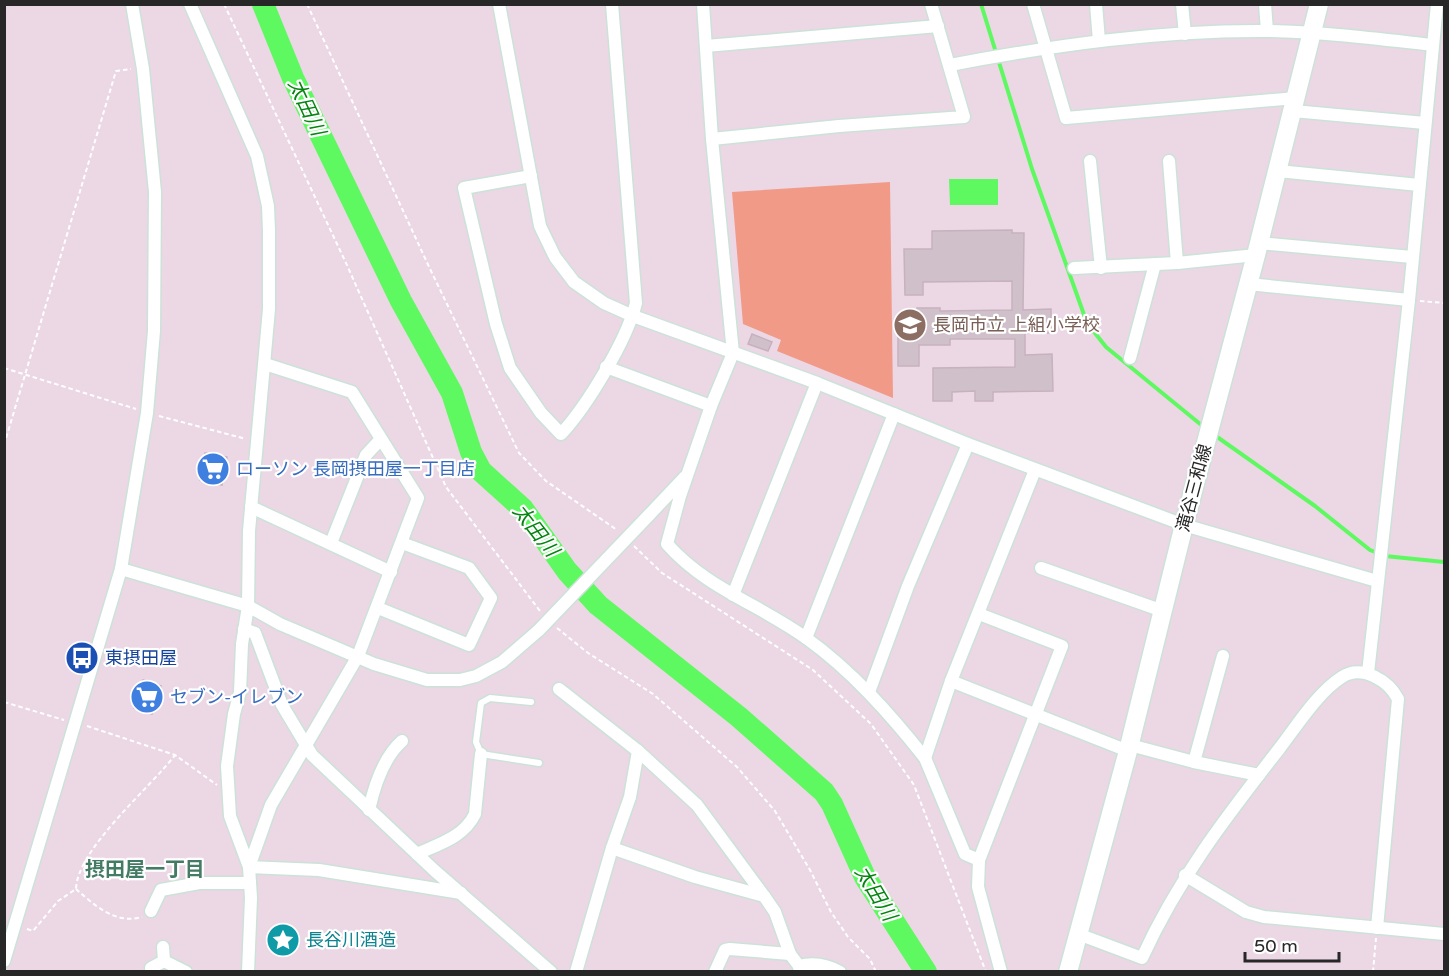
<svg xmlns="http://www.w3.org/2000/svg" width="1449" height="976" viewBox="0 0 1449 976" font-family="'Varela Round','Noto Sans JP',sans-serif">
	<style>
		.pitch { fill: #f19a87 }
		.water { fill: #5ef960 }
		.lines { fill: none; stroke-linecap: round; stroke-linejoin: round }
		.stream { stroke: #5ef960; stroke-width: 4 }
		.river { stroke: #5ef960; stroke-width: 22 }
		.building { fill: #d0c0ca; stroke: #c7b1be; stroke-width: 1.5 }
		.lane-casing { stroke: #cce2d8; stroke-width: 9 }
		.street-casing { stroke: #cce2d8; stroke-width: 15 }
		.secondary-casing { stroke: #cce2d8; stroke-width: 21 }
		.path { stroke: #fff; stroke-width: 2; stroke-dasharray: 4.5 3; stroke-linecap: butt }
		.lane { stroke: #fff; stroke-width: 6 }
		.street { stroke: #fff; stroke-width: 12 }
		.secondary { stroke: #fff; stroke-width: 18 }
		.street-bridge-casing { stroke: #cce2d8; stroke-width: 15; stroke-linecap: butt }
		.street-bridge { stroke: #fff; stroke-width: 12 }
		.labels { text-anchor: middle; stroke-width: 4.5; stroke-linejoin: round; paint-order: stroke }
		.education-label { font-size: 18px; fill: #785e54; stroke: #fff; text-anchor: start }
		.shop-label { font-size: 18px; fill: #366cbe; stroke: #fff; text-anchor: start }
		.street-label { font-size: 18px; fill: #272727; stroke: #fff }
		.transit-label { font-size: 18px; fill: #164399; stroke: #fff; text-anchor: start }
		.culture-label { font-size: 18px; fill: #0d838f; stroke: #fff; text-anchor: start }
		.water-label { font-size: 20px; font-style: italic; fill: #048410; stroke: #fff }
		.neighbourhood-label { font-size: 20px; font-weight: bold; fill: #447b64; stroke: #fff }
	</style>
	<rect width="100%" height="100%" fill="#ecd7e5"/>
	<polygon class="pitch" points="890,182 893,398 777,351 781,340 743,324 732,192"/>
	<polygon class="water" points="949,179 998,179 998,205 950,205"/>
	<g class="lines">
		<g class="stream">
			<polyline points="981,4 1032,169 1087,323 1106,347 1205,428"/>
			<polyline points="1213,434 1315,506 1370,550 1385,556 1444,562"/>
		</g>
		<polyline class="river" points="263,4 293,78 401,301 452,393 471,452 481,471 523,509 567,571 598,605 739,717 824,792 832,804 865,877 926,972"/>
	</g>
	<g class="building">
		<polygon points="1012,230 1012,233 1024,233 1023,310 1051,309 1051,333 1025,333 1025,355 1052,354 1053,391 993,392 993,401 975,401 975,391 952,392 952,401 933,401 933,368 1015,367 1015,339 950,339 950,345 919,345 919,366 898,366 898,324 917,324 917,308 940,308 940,311 1012,310 1012,281 923,282 923,295 905,295 904,249 932,249 932,231"/>
		<polygon points="752,334 772,342 768,351 748,344"/>
		<polygon points="205,453 227,457 222,485 200,480"/>
		<polygon points="143,680 161,686 152,714 134,708"/>
	</g>
	<g class="lines">
		<g class="lane-casing">
			<polyline id="lane" points="531,702 490,698 481,703 476,742 481,754 539,763"/>
		</g>
		<g class="street-casing">
			<g id="street">
				<polyline points="190,4 257,156 268,206 269,231 269,309 249,531 248,606 242,644 240,692 234,714 227,766 230,816 249,867 251,898 248,972"/>
				<polyline points="499,4 540,226 555,257 574,282 604,303 633,316 817,383 968,444 1184,525 1377,581"/>
				<path d="M703,4L712,139L733,353L711,406L680,496L667,544C707,589 759,604 806,638C852,671 890,714 925,758L951,681L1035,470"/>
				<polyline points="1033,4 1066,118 1296,98"/>
				<polyline points="1096,4 1099,41"/>
				<polyline points="1182,4 1185,34"/>
				<polyline points="1265,4 1267,31"/>
				<polyline points="706,46 938,26"/>
				<path d="M950,65C1055,45 1162,30 1268,31C1323,32 1378,39 1433,45"/>
				<polyline points="1293,111 1425,123"/>
				<polyline points="712,139 839,126 964,117 931,4"/>
				<polyline points="1090,161 1101,268"/>
				<polyline points="1169,161 1177,263"/>
				<polyline points="1278,171 1419,185"/>
				<path d="M531,176L464,188L496,324L510,368L541,413L561,434C587,406 627,340 636,303L612,4"/>
				<polyline points="1259,243 1412,257"/>
				<polyline points="1074,268 1177,263 1256,255"/>
				<polyline points="1248,284 1409,300"/>
				<polyline points="1130,358 1155,264"/>
				<polyline points="606,367 711,406"/>
				<polyline points="251,507 391,572"/>
				<polyline points="649,515 685,477"/>
				<polyline points="331,543 366,455 380,440"/>
				<polyline points="1041,568 1163,611"/>
				<polyline points="121,569 248,606 280,624 374,664 427,680 460,680 476,676 502,662 539,630"/>
				<polyline points="733,595 817,383"/>
				<polyline points="378,608 469,645 491,598 469,568 402,543"/>
				<polyline points="244,629 255,633 282,705 312,755 435,871 551,972"/>
				<polyline points="806,638 894,414"/>
				<polyline points="1368,673 1409,300 1437,4"/>
				<polyline points="951,681 1128,751"/>
				<polyline points="559,689 638,751"/>
				<polyline points="869,692 908,586 968,444"/>
				<polyline points="1130,745 1194,762 1259,775"/>
				<polyline points="925,758 965,854 979,860 1062,646 979,614"/>
				<polyline points="1194,762 1223,656"/>
				<path d="M369,810C374,787 384,757 402,741"/>
				<polyline points="612,848 630,797 638,751 697,805 764,896"/>
				<path d="M417,854C439,844 464,837 475,814L481,754"/>
				<polyline points="979,860 978,887 1001,972"/>
				<polyline points="249,867 271,805 358,656 418,498 352,392 265,364"/>
				<polyline points="249,867 319,870 461,893"/>
				<polyline points="1185,875 1246,912 1264,917 1444,934"/>
				<polyline points="151,911 161,890 199,883 250,883"/>
				<path d="M1078,934L1142,958C1178,879 1226,817 1279,749C1296,727 1318,692 1342,677C1362,664 1389,681 1398,699L1377,928"/>
				<polyline points="4,961 121,569 147,413 154,331 155,192 143,69 132,4"/>
				<polyline points="164,961 186,972"/>
				<path d="M799,966C814,962 826,964 840,972"/>
				<polyline points="151,968 164,961 163,947"/>
				<polyline points="576,972 612,848 695,877 764,896 775,912 790,954 799,966 800,972"/>
				<polyline points="715,972 725,950 730,949 790,954"/>
			</g>
		</g>
		<g class="secondary-casing">
			<polyline id="secondary" points="1068,972 1128,751 1184,525 1256,255 1319,4"/>
		</g>
		<g class="path">
			<polyline points="224,4 346,263 446,487 540,611"/>
			<polyline points="307,4 431,271 519,453 546,481 617,530"/>
			<polyline points="1420,301 1444,303"/>
			<polyline points="4,368 136,409"/>
			<polyline points="159,416 246,439"/>
			<polyline points="4,445 116,71 131,69"/>
			<polyline points="634,546 662,573 813,670 871,724 914,785 986,972"/>
			<polyline points="557,628 588,653 653,694 737,767 775,811 810,870 831,912 848,937 870,959 876,972"/>
			<polyline points="4,702 64,720"/>
			<polyline points="87,726 175,755 217,785"/>
			<path d="M76,889C94,905 116,925 142,917"/>
			<path d="M27,929L33,931L58,901L76,889C77,849 151,787 175,755"/>
			<polyline points="1373,972 1376,938"/>
		</g>
		<use href="#lane" class="lane"/>
		<use href="#street" class="street"/>
		<use href="#secondary" class="secondary"/>
		<g class="street-bridge-casing">
			<polyline id="street-bridge" points="539,630 649,515"/>
		</g>
		<use href="#street-bridge" class="street-bridge"/>
	</g>
	<defs>
		<g id="school-disc" transform="scale(1.725)"><circle r="9.5" fill="#8d6e63" stroke="#fff"/><path d="M0-5L7-2L0 1L-7-2ZM-4 1L0 2.5L4 1V4Q0 6-4 4Z" fill="#fff"/></g>
		<g id="supermarket-disc" transform="scale(1.725)"><circle r="9.5" fill="#3f7fe0" stroke="#fff"/><path d="M-6-5.5h2.5l.6 2H6L4.5 2H-2.5L-4.4-4H-6ZM-1.5 3.2a1.3 1.3 0 1 0 .1 0ZM3 3.2a1.3 1.3 0 1 0 .1 0Z" fill="#fff"/></g>
		<g id="bus-disc" transform="scale(1.725)"><circle r="9.5" fill="#1a4fb4" stroke="#fff"/><path d="M-5-6H5V4H4V6H2V4H-2V6H-4V4H-5ZM-3.5-4V0h7V-4ZM-3.5 1.2v1.5H-2V1.2ZM2 1.2v1.5H3.5V1.2Z" fill="#fff"/></g>
		<g id="sight-disc" transform="scale(1.725)"><circle r="9.5" fill="#0f9aa8" stroke="#fff"/><path d="M0-6L1.8-2.2L6-1.7L2.9 1.2L3.7 5.4L0 3.3L-3.7 5.4L-2.9 1.2L-6-1.7L-1.8-2.2Z" fill="#fff"/></g>
	</defs>
	<g fill-rule="evenodd">
		<use href="#school-disc" x="910" y="325"/>
		<use href="#supermarket-disc" x="213" y="469"/>
		<use href="#bus-disc" x="82" y="658"/>
		<use href="#supermarket-disc" x="147" y="697"/>
		<use href="#sight-disc" x="283" y="940"/>
	</g>
	<g class="labels">
		<g class="education-label">
			<text x="933" y="331">長岡市立 上組小学校</text>
		</g>
		<g class="shop-label">
			<text x="236" y="475">ローソン 長岡摂田屋一丁目店</text>
			<text x="170" y="703">セブン-イレブン</text>
		</g>
		<g class="street-label">
			<text transform="translate(1194 488) rotate(-75)" y="6">滝谷三和線</text>
		</g>
		<g class="transit-label">
			<text x="105" y="664">東摂田屋</text>
		</g>
		<g class="culture-label">
			<text x="306" y="946">長谷川酒造</text>
		</g>
		<g class="water-label">
			<text transform="translate(307 107) rotate(65)" y="7">太田川</text>
			<text transform="translate(536 530) rotate(52)" y="7">太田川</text>
			<text transform="translate(876 893) rotate(59)" y="7">太田川</text>
		</g>
		<g class="neighbourhood-label">
			<text x="145" y="876">摂田屋一丁目</text>
		</g>
	</g>
	<rect width="1449" height="976" fill="none" stroke="#272727" stroke-width="12"/>
	<path d="M1245 952v9h94v-9" fill="none" stroke="#272727" stroke-width="3"/>
	<text x="1254" y="952" font-size="18" fill="#272727" stroke="#ffffff" stroke-width="4.5" paint-order="stroke">50 m</text>
</svg>
